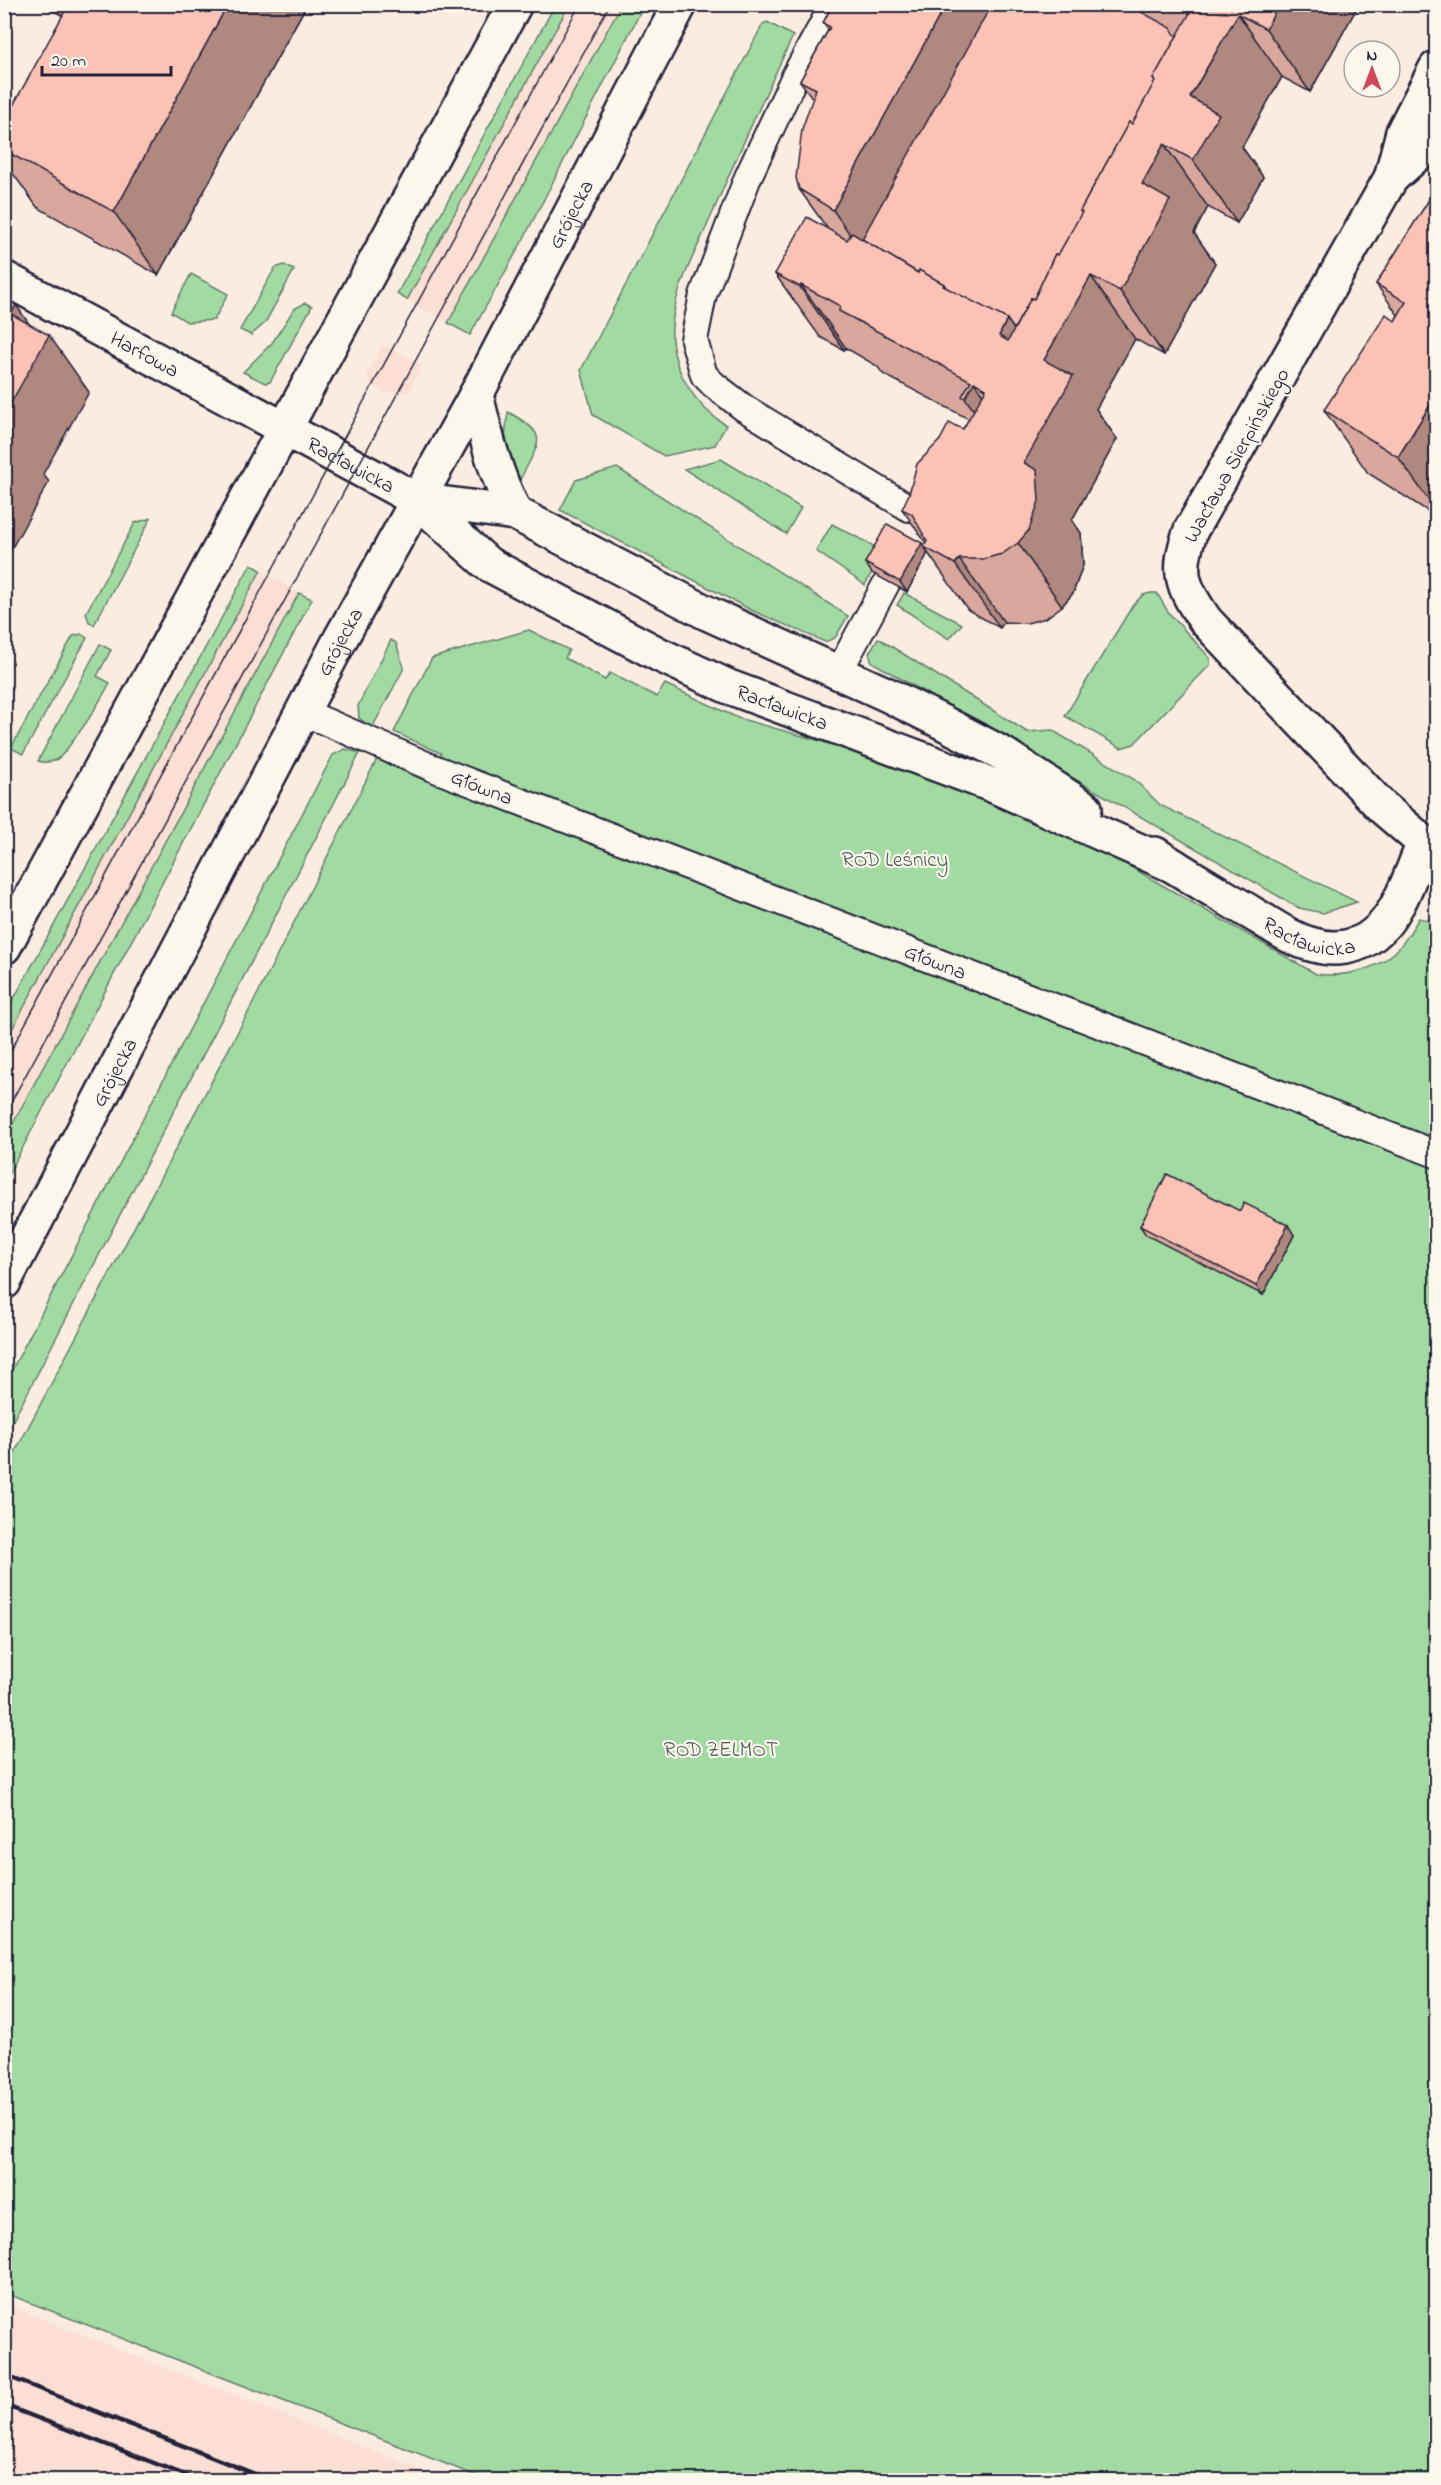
<svg xmlns="http://www.w3.org/2000/svg" width="1441" height="2485" viewBox="0 0 1441 2485" font-family="'Indie Flower',sans-serif">
	<style>
		.built { fill: #fbdfd4 }
		.green { fill: #a2dba1; stroke: #627e6e; stroke-width: 1.5 }
		.lines { fill: none; stroke-linecap: round; stroke-linejoin: round }
		.lane-casing { stroke: #22223b; stroke-width: 30 }
		.street-casing { stroke: #22223b; stroke-width: 38 }
		.secondary-casing { stroke: #22223b; stroke-width: 38 }
		.lane { stroke: #fbf7ec; stroke-width: 26 }
		.street { stroke: #fbf7ec; stroke-width: 33 }
		.secondary { stroke: #fbf7ec; stroke-width: 33 }
		.tram { stroke: #22223b; stroke-width: 1.5 }
		.rail { stroke: #22223b; stroke-width: 4.5 }
		.wall { fill: #d9a79d; stroke: #22223b; stroke-width: 1.5 }
		.shaded-wall { fill: #b0887f; stroke: #22223b; stroke-width: 1.5 }
		.building { fill: #fcc2b6; stroke: #22223b; stroke-width: 1.5 }
		.labels { text-anchor: middle; stroke-width: 4.5; stroke-linejoin: round; paint-order: stroke }
		.street-label { font-size: 21px; fill: #22223b; stroke: #fbf7ec }
		.park-label { font-size: 21px; fill: #485a5a; stroke: #fbf7ec }
	</style>
	<rect width="100%" height="100%" fill="#fbece1"/>
	<filter id="ink" filterUnits="userSpaceOnUse"><feTurbulence type="fractalNoise" baseFrequency=".0167" numOctaves="2"/><feDisplacementMap in="SourceGraphic" scale="12" xChannelSelector="R" yChannelSelector="G"/><feConvolveMatrix kernelMatrix="1 2 1 2 8 2 1 2 1" color-interpolation-filters="sRGB"/></filter>
	<g filter="url(#ink)">
		<g class="built">
			<polygon points="569,5 621,5 448,323 407,300"/>
			<polygon points="383,345 422,365 408,393 386,393 378,390 369,381 367,373"/>
			<polygon points="261,570 299,593 5,1138 5,1042"/>
			<polygon points="5,2304 347,2440 445,2480 5,2480"/>
		</g>
		<g class="green">
			<polygon points="555,5 569,5 407,300 397,294"/>
			<polygon points="621,5 644,5 523,240 470,335 448,323"/>
			<path d="M767,22L793,36C764,97 736,158 710,219C694,256 669,298 672,340C675,374 697,408 726,425L715,445L664,456L593,415L581,370L763,24Z"/>
			<polygon points="284,265 294,270 265,323 251,335 240,330 275,268"/>
			<polygon points="191,274 228,294 214,320 187,322 171,312"/>
			<polygon points="305,303 312,306 270,382 265,383 243,372 272,343 294,309"/>
			<path d="M508,412C552,436 539,441 520,480L504,445Z"/>
			<polygon points="721,459 801,508 786,534 684,469"/>
			<polygon points="617,468 848,616 835,638 825,642 751,610 560,510 576,480"/>
			<polygon points="151,518 94,625 89,622 86,613 135,523"/>
			<polygon points="832,524 883,551 865,585 816,551"/>
			<polygon points="251,564 261,570 5,1042 5,1015"/>
			<polygon points="299,593 312,599 5,1181 5,1138"/>
			<polygon points="904,593 962,624 949,639 897,605"/>
			<polygon points="1151,593 1157,593 1168,612 1210,658 1210,665 1134,744 1121,748 1065,716 1133,605 1143,595"/>
			<path d="M529,630L569,650L565,658L605,680L610,673L657,697L665,684L738,718L934,773L1105,852L1316,974C1340,978 1377,970 1395,952C1405,943 1412,929 1419,918L1436,922V2480H487L5,2293L4,1473L251,1007L377,759L426,781L441,753L394,732L432,658Z"/>
			<polygon points="81,634 87,638 23,754 11,748 73,636"/>
			<polygon points="878,638 1027,732 1052,730 1135,780 1160,805 1357,902 1323,913 1299,908 872,662 869,653"/>
			<polygon points="391,640 396,643 404,668 371,730 363,726 365,723 359,718 358,706"/>
			<path d="M100,644L111,650L97,676L110,683C99,702 90,719 77,735C66,749 60,767 38,761Z"/>
			<polygon points="345,749 360,753 5,1436 5,1383 333,755"/>
		</g>
		<g class="lines">
			<g class="lane-casing">
				<g id="lane">
					<polyline points="834,4 795,76 748,177 703,295 694,340 704,375 714,385 744,408 909,508"/>
					<polyline points="838,673 886,584"/>
					<path id="s1" d="M303,712L433,768L1436,1154"/>
				</g>
			</g>
			<g class="street-casing">
				<g id="street">
					<path d="M1436,68L1403,132L1391,178L1191,530C1176,571 1181,586 1206,621L1382,807L1424,843L1436,848"/>
					<polyline points="1391,178 1428,145 1436,131"/>
					<path id="s2" d="M4,278L417,500L488,564L660,655L729,687L992,785L1174,866"/>
					<path d="M476,395C486,436 495,474 515,513"/>
					<polyline points="417,500 515,513 707,613 888,695 940,721 1003,754 1085,808"/>
					<path id="s3" d="M1155,854C1187,875 1220,894 1253,914C1272,925 1292,940 1314,945C1334,951 1358,948 1374,934C1400,914 1411,872 1424,843"/>
				</g>
			</g>
			<g class="secondary-casing">
				<g id="secondary">
					<polyline points="4,947 515,4"/>
					<path id="s4" d="M4,1282L341,638L476,395L680,4"/>
				</g>
			</g>
			<use href="#lane" class="lane"/>
			<use href="#street" class="street"/>
			<use href="#secondary" class="secondary"/>
			<g class="tram">
				<polyline points="4,1063 580,4"/>
				<polyline points="4,1115 610,4"/>
			</g>
			<g class="rail">
				<polyline points="4,2375 270,2480"/>
				<polyline points="4,2405 198,2480"/>
			</g>
		</g>
		<g class="wall">
			<polygon points="42,4 307,4 158,275 37,207 4,161 4,122 63,16"/>
			<polygon points="833,4 1359,4 1310,92 1282,77 1242,147 1263,177 1237,223 1208,207 1194,233 1215,263 1164,355 1135,339 1096,409 1117,439 1072,520 1081,533 1083,565 1073,593 1062,606 1046,618 1027,623 1004,622 1000,628 968,610 928,553 907,592 872,573 865,563 922,543 924,547 926,543 902,509 963,429 969,419 883,374 877,366 846,348 844,350 820,337 775,274 827,228 799,189 813,99 800,81 828,30 823,23"/>
			<polygon points="1437,187 1437,517 1368,473 1324,410 1395,321 1398,315 1376,284"/>
			<polygon points="1240,1211 1294,1235 1263,1295 1146,1235 1140,1226"/>
		</g>
		<g class="shaded-wall">
			<polygon points="228,4 307,4 158,275 114,212"/>
			<polygon points="946,4 1004,4 865,256 833,210"/>
			<polygon points="1128,4 1131,4 1141,18 1139,20"/>
			<polygon points="1182,4 1204,4 1238,14 1282,77 1242,147 1263,177 1237,223 1193,160 1190,97 1216,52"/>
			<polygon points="1279,4 1359,4 1310,92 1266,29"/>
			<polygon points="1164,144 1208,207 1194,233 1215,263 1164,355 1120,291 1142,184"/>
			<polygon points="1091,276 1135,339 1096,409 1117,439 1072,520 1081,533 1083,565 1073,593 1062,606 1018,543 1024,463 1044,360"/>
			<polygon points="801,285 846,348 844,350 800,287"/>
			<polygon points="16,305 43,344 49,335 89,392 43,474 49,482 4,562 4,415 11,314"/>
			<polygon points="1007,319 1052,383 999,336"/>
			<polygon points="974,382 1018,445 1010,461 965,398"/>
			<polygon points="1437,394 1437,512 1398,457"/>
			<polygon points="922,543 928,553 907,592 900,582"/>
			<polygon points="959,559 1004,622 1000,628 955,564"/>
			<polygon points="1288,1225 1294,1235 1263,1295 1256,1286"/>
		</g>
		<g class="building">
			<polygon points="69,4 228,4 114,212 4,150 4,122"/>
			<polygon points="833,4 946,4 833,210 799,189 796,178 802,129 816,89 800,81 830,27 823,23"/>
			<polygon points="992,4 1121,4 1133,11 1134,8 1171,28 1175,35 1177,36 1153,79 1155,82 1132,124 1129,122 1080,211 1082,213 1058,255 1055,254 1034,299 1031,298 1014,329 1007,319 947,289 944,284 919,270 918,273 862,239"/>
			<polygon points="1195,4 1279,4 1266,29 1238,14 1190,97 1219,114 1193,160 1164,144 1142,184 1170,200 1120,291 1091,276 1044,360 1073,376 1024,463 1037,470 1039,501 1029,530 1018,543 1002,554 983,559 959,559 955,564 924,547 927,541 912,514 902,509 909,494 917,464 940,440 949,423 963,429 986,389 974,382 965,398 962,396 971,381 839,311 840,306 801,285 800,287 775,274 807,217 847,240 852,233 918,273 919,270 944,284 943,286 1007,319 999,336 1008,341 1031,298 1034,299 1055,254 1058,255 1082,212 1080,211 1129,122 1132,124 1155,81 1153,79"/>
			<polygon points="1437,187 1437,394 1398,457 1324,410 1386,314 1395,321 1406,302 1376,284"/>
			<polygon points="4,299 16,305 11,314 49,335 4,415"/>
			<polygon points="4,422 9,425 4,433"/>
			<polygon points="887,524 922,543 900,582 865,563"/>
			<polygon points="1167,1174 1240,1211 1244,1203 1288,1225 1256,1286 1140,1226"/>
		</g>
	</g>
	<g class="labels">
		<g class="street-label">
			<text dy="7" stroke="none"><textPath href="#s4" startOffset="1209">Grójecka</textPath></text>
			<text dy="7" stroke="none"><textPath href="#s2" startOffset="160">Harfowa</textPath></text>
			<text transform="translate(1236 455) rotate(-61)" y="7">Wacława Sierpińskiego</text>
			<text dy="7" stroke="none"><textPath href="#s2" startOffset="394">Racławicka</textPath></text>
			<text dy="7" stroke="none"><textPath href="#s4" startOffset="723">Grójecka</textPath></text>
			<text dy="7" stroke="none"><textPath href="#s2" startOffset="892">Racławicka</textPath></text>
			<text dy="7" stroke="none"><textPath href="#s1" startOffset="194">Główna</textPath></text>
			<text dy="7" stroke="none"><textPath href="#s3" startOffset="177">Racławicka</textPath></text>
			<text dy="7" stroke="none"><textPath href="#s1" startOffset="680">Główna</textPath></text>
			<text dy="7" stroke="none"><textPath href="#s4" startOffset="237">Grójecka</textPath></text>
		</g>
		<g class="park-label">
			<text x="895" y="866">ROD Leśnicy</text>
			<text x="721" y="1756">ROD ZELMOT</text>
		</g>
	</g>
	<rect width="1441" height="2485" fill="none" stroke="#fbf7ec" stroke-width="24"/>
	<rect x="12" y="12" width="1417" height="2461" fill="none" stroke="#22223b" stroke-width="2" filter="url(#ink)"/>
	<g transform="translate(1372 69)"><circle r="28" fill="#fbf7ec" stroke="#a4a2a5" stroke-width="1.5"/>
	<path d="M0-4.5L10 22L0 15L-10 22Z" fill="#d1495b"/>
	<text y="-9" font-size="16" font-weight="bold" text-anchor="middle" fill="#22223b">N</text>
	</g>
	<path d="M42 66v9h129v-9" fill="none" stroke="#22223b" stroke-width="3"/>
	<text x="51" y="66" font-size="18" fill="#22223b" stroke="#fbf7ec" stroke-width="4.5" paint-order="stroke">20 m</text>
</svg>
